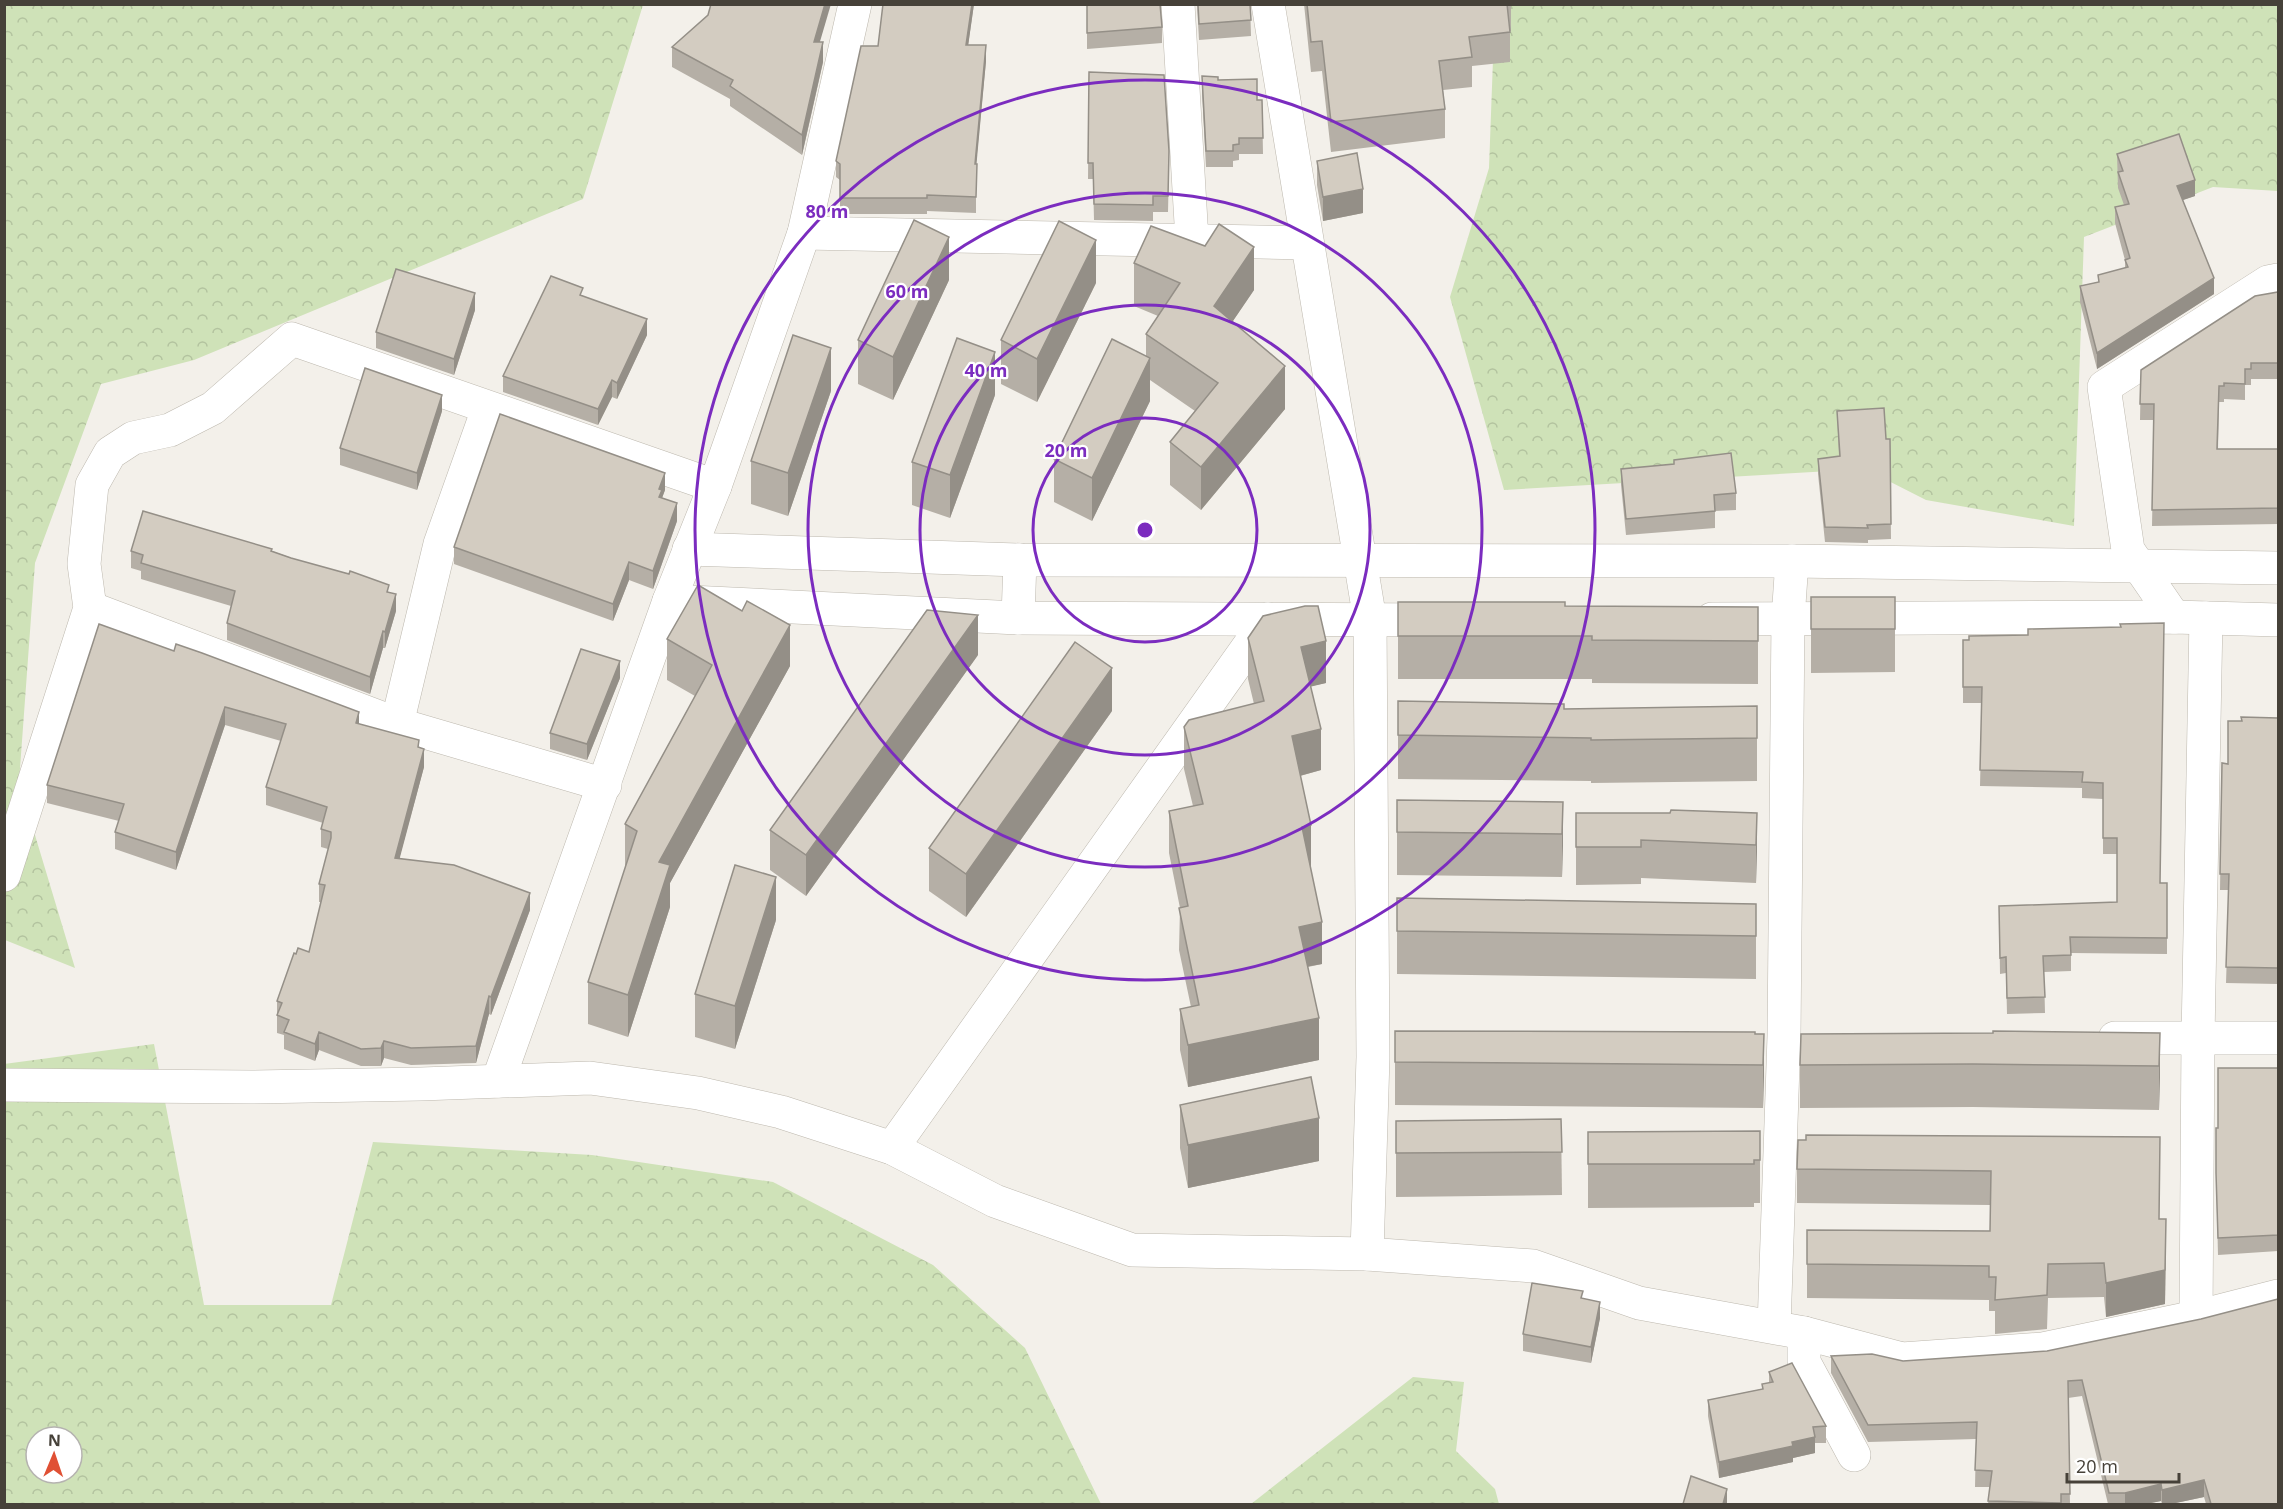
<svg xmlns="http://www.w3.org/2000/svg" width="2283" height="1509" viewBox="0 0 2283 1509" font-family="'Open Sans',sans-serif">
	<style>
		.forest { fill: url(#forest-crowns); fill-rule: evenodd }
		.lines { fill: none; stroke-linecap: round; stroke-linejoin: round }
		.minor-casing { stroke: #bdb8ae; stroke-width: 34 }
		.minor { stroke: #fff; stroke-width: 33 }
		.wall { fill: #b5afa6 }
		.shaded-wall { fill: #948f87 }
		.building { fill: #d3ccc1; stroke: #948f87; stroke-width: 1.5 }
		.ring { fill: none; stroke: #7b2cbf; stroke-width: 3 }
		.centre { fill: #7b2cbf; stroke: #fff; stroke-width: 3 }
		.ring-label { font-size: 18px; text-anchor: middle; font-weight: bold; fill: #7b2cbf; stroke: #fff; stroke-width: 4.5; stroke-linejoin: round; paint-order: stroke }
	</style>
	<defs>
		<pattern id="forest-crowns" width="20" height="18" patternUnits="userSpaceOnUse" patternTransform="scale(1.5)"><rect width="20" height="18" fill="#cfe2b8"/><path d="M2 6a3 3 0 1 1 6 0M12 15a3 3 0 1 1 6 0" fill="none" stroke="#b3c39f"/></pattern>
	</defs>
	<rect width="100%" height="100%" fill="#f3f0ea"/>
	<g class="forest">
		<polygon points="4,5 643,5 583,199 194,360 101,384 35,563 19,782 75,968 5,940"/>
		<polygon points="1495,5 2278,5 2278,191 2213,187 2084,237 2074,526 1926,500 1865,469 1504,490 1450,297 1489,168"/>
		<path d="M154,1044L204,1305H331L373,1142L592,1155L773,1182L933,1265L1025,1348L1101,1504H5L4,1064ZM36,1437H72V1473H36Z"/>
		<polygon points="1413,1377 1464,1382 1456,1451 1495,1489 1499,1504 1251,1504"/>
	</g>
	<g class="lines">
		<g class="minor-casing">
			<g id="minor">
				<polyline points="1178,4 1192,240"/>
				<polyline points="1268,4 1370,620 1373,1057 1367,1254"/>
				<polyline points="804,233 1307,243"/>
				<polyline points="689,549 1020,560 1792,561 1788,619 1784,1036 1774,1327"/>
				<polyline points="1792,561 2278,568"/>
				<polyline points="669,601 1018,618 1441,620"/>
				<polyline points="90,608 397,724 605,785"/>
				<polyline points="2174,617 2128,550 2104,387 2268,282 2278,280"/>
				<polyline points="1018,618 1020,560"/>
				<polyline points="1712,619 2174,617 2278,620"/>
				<polyline points="397,724 440,544 488,409"/>
				<polyline points="4,875 90,608 84,564 92,485 110,453 133,438 170,430 213,408 292,339 715,486"/>
				<polyline points="2115,1038 2278,1038"/>
				<polyline points="498,1081 669,601 715,486 804,233 855,4"/>
				<polyline points="4,1085 251,1087 421,1084 590,1078 698,1093 781,1112 892,1148 995,1201 1132,1250 1367,1254 1533,1266 1639,1303 1804,1333 1902,1359 2043,1349 2196,1317 2278,1296"/>
				<polyline points="892,1148 1268,619"/>
				<polyline points="2196,1317 2198,1038 2206,618"/>
				<polyline points="1804,1333 1804,1362 1854,1455"/>
			</g>
		</g>
		<use href="#minor" class="minor"/>
	</g>
	<g class="wall">
		<polygon points="883,4 974,4 968,45 986,61 976,164 976,213 927,211 927,214 840,214 840,180 836,177 836,161 878,46"/>
		<polygon points="1087,4 1162,27 1162,43 1087,49"/>
		<polygon points="1197,4 1250,4 1251,36 1199,40"/>
		<polygon points="1304,4 1511,4 1511,31 1510,31 1510,62 1472,66 1472,87 1443,90 1445,109 1445,138 1331,152 1322,71 1311,72"/>
		<polygon points="820,42 823,62 802,155 730,106 730,99 672,67 672,47"/>
		<polygon points="1089,72 1169,167 1168,212 1153,212 1153,221 1094,220 1093,179 1088,179"/>
		<polygon points="1202,76 1218,80 1257,100 1262,100 1263,154 1239,154 1239,160 1233,161 1233,167 1206,167 1202,92"/>
		<polygon points="2117,154 2195,196 2183,200 2214,294 2097,369 2080,302 2080,286 2098,282 2098,275 2125,268 2125,260 2115,223 2115,207 2124,205 2118,188"/>
		<polygon points="1317,161 1363,213 1323,221 1317,185"/>
		<polygon points="1134,263 1254,290 1232,322 1285,409 1201,510 1170,485 1170,442 1195,411 1150,380 1150,401 1092,521 1054,502 1054,459 1146,356 1146,334 1158,316 1134,306"/>
		<polygon points="949,280 893,400 858,384 858,340"/>
		<polygon points="1096,283 1037,402 1001,384 1001,340"/>
		<polygon points="2278,292 2278,379 2251,379 2251,385 2245,385 2245,400 2224,399 2224,402 2219,402 2218,449 2278,449 2278,524 2152,526 2154,420 2140,420 2141,370"/>
		<polygon points="583,296 647,335 617,399 612,397 598,425 503,392 503,376"/>
		<polygon points="475,310 454,375 376,348 376,332"/>
		<polygon points="831,391 788,516 751,504 751,461"/>
		<polygon points="995,395 950,518 912,505 912,462"/>
		<polygon points="442,411 417,490 340,465 340,448"/>
		<polygon points="1837,411 1886,439 1890,439 1891,539 1868,540 1868,543 1825,542 1818,474 1818,459 1839,457"/>
		<polygon points="1621,469 1736,493 1736,510 1715,511 1715,528 1626,535 1621,485"/>
		<polygon points="665,490 662,498 677,521 653,589 629,580 613,621 454,564 454,547"/>
		<polygon points="131,551 272,551 389,592 396,611 385,648 383,648 370,694 227,640 227,623 231,606 141,579 141,571 131,568"/>
		<polygon points="1811,597 1895,597 1895,672 1811,673"/>
		<polygon points="1398,602 1565,606 1758,607 1758,684 1592,683 1592,679 1398,679"/>
		<polygon points="99,624 359,724 419,748 424,767 399,859 530,910 491,1015 489,1014 476,1063 411,1065 384,1058 381,1066 361,1066 319,1050 315,1061 284,1049 284,1035 277,1033 277,1001 296,954 309,952 321,902 319,902 319,884 328,849 321,847 321,829 323,823 266,805 266,787 281,741 225,725 176,870 115,849 115,832 119,821 47,803 47,785"/>
		<polygon points="2028,635 2161,883 2167,883 2167,954 2071,953 2071,971 2044,972 2045,1013 2007,1014 2006,973 2000,974 1999,906 2117,902 2117,854 2103,854 2103,799 2082,798 2082,788 1980,786 1982,703 1963,703 1963,640"/>
		<polygon points="1248,638 1326,683 1311,686 1321,770 1300,776 1322,964 1308,967 1319,1060 1188,1087 1180,1050 1180,1009 1191,1007 1179,950 1180,908 1169,853 1169,811 1193,806 1184,769 1184,727 1254,704 1248,679"/>
		<polygon points="667,639 790,666 670,883 670,907 628,1037 588,1024 588,982 626,866 625,866 625,824 695,696 667,680"/>
		<polygon points="978,655 806,896 770,870 770,830"/>
		<polygon points="620,678 587,760 550,749 550,733"/>
		<polygon points="1398,701 1564,709 1757,706 1757,781 1591,783 1591,781 1398,779"/>
		<polygon points="1112,711 966,917 929,891 929,848"/>
		<polygon points="2278,718 2278,984 2226,983 2229,890 2220,890 2222,763 2228,764 2241,721"/>
		<polygon points="1397,800 1563,802 1562,877 1397,875"/>
		<polygon points="1576,813 1757,813 1756,883 1641,878 1641,884 1576,885"/>
		<polygon points="1397,898 1756,904 1756,979 1397,974"/>
		<polygon points="776,920 735,1049 695,1037 695,994"/>
		<polygon points="1395,1031 1764,1034 1763,1108 1395,1105"/>
		<polygon points="2160,1033 2159,1110 1973,1107 1800,1108 1800,1065"/>
		<polygon points="2278,1068 2278,1251 2218,1255 2216,1173 2218,1128"/>
		<polygon points="1180,1105 1319,1161 1188,1188 1180,1148"/>
		<polygon points="1561,1119 1562,1195 1396,1197 1396,1121"/>
		<polygon points="1760,1131 1760,1203 1754,1203 1754,1207 1588,1208 1588,1132"/>
		<polygon points="2160,1137 2159,1219 2166,1253 2165,1304 2106,1317 2104,1297 2048,1298 2047,1329 1995,1334 1995,1311 1989,1311 1989,1300 1807,1298 1807,1230 1990,1231 1990,1205 1797,1203 1797,1169"/>
		<polygon points="1583,1298 1600,1318 1591,1363 1523,1351 1523,1334"/>
		<polygon points="2047,1351 2278,1504 2206,1504 2204,1497 2171,1504 2162,1504 2161,1501 2146,1504 2108,1504 2082,1396 2068,1398 2070,1504 1988,1504 1990,1487 1975,1487 1976,1439 1868,1442 1831,1373 1831,1356 1903,1361"/>
		<polygon points="1769,1372 1826,1426 1826,1443 1815,1443 1815,1453 1793,1458 1793,1462 1719,1478 1708,1416 1708,1400 1762,1389 1762,1384 1769,1383"/>
	</g>
	<g class="shaded-wall">
		<polygon points="825,4 831,4 814,62 814,42"/>
		<polygon points="972,4 974,4 966,61 966,45"/>
		<polygon points="823,42 823,62 802,155 802,135"/>
		<polygon points="986,45 986,61 975,180 975,164"/>
		<polygon points="2195,180 2195,196 2177,202 2177,186"/>
		<polygon points="1363,189 1363,213 1323,221 1323,197"/>
		<polygon points="949,237 949,280 893,400 893,357"/>
		<polygon points="1096,240 1096,283 1037,402 1037,359"/>
		<polygon points="1254,247 1254,290 1214,349 1214,306"/>
		<polygon points="2214,278 2214,294 2097,369 2097,353"/>
		<polygon points="475,293 475,310 454,375 454,359"/>
		<polygon points="647,319 647,335 617,399 617,383"/>
		<polygon points="831,348 831,391 788,516 788,473"/>
		<polygon points="995,352 995,395 950,518 950,475"/>
		<polygon points="1150,358 1150,401 1092,521 1092,478"/>
		<polygon points="1285,366 1285,409 1201,510 1201,467"/>
		<polygon points="612,380 612,397 598,425 598,409"/>
		<polygon points="442,395 442,411 417,490 417,473"/>
		<polygon points="665,473 665,490 662,498 659,514 659,489"/>
		<polygon points="677,503 677,521 653,589 653,571"/>
		<polygon points="629,562 629,580 613,621 613,604"/>
		<polygon points="396,594 396,611 385,648 385,632"/>
		<polygon points="978,615 978,655 806,896 806,855"/>
		<polygon points="790,625 790,666 670,883 670,907 628,1037 628,995 659,862"/>
		<polygon points="383,631 383,648 370,694 370,677"/>
		<polygon points="1326,641 1326,683 1301,689 1301,647"/>
		<polygon points="620,661 620,678 587,760 587,744"/>
		<polygon points="1112,668 1112,711 966,917 966,874"/>
		<polygon points="225,707 225,725 176,870 176,852"/>
		<polygon points="359,712 359,730 356,723"/>
		<polygon points="1321,729 1321,770 1292,778 1292,736"/>
		<polygon points="424,749 424,767 395,876 395,858"/>
		<polygon points="1563,802 1563,845 1562,877 1562,834"/>
		<polygon points="1757,813 1757,851 1756,883 1756,845"/>
		<polygon points="1311,825 1311,867 1302,869 1302,827"/>
		<polygon points="776,877 776,920 735,1049 735,1006"/>
		<polygon points="530,893 530,910 491,1015 491,997"/>
		<polygon points="1322,922 1322,964 1299,968 1299,927"/>
		<polygon points="489,996 489,1014 476,1063 476,1046"/>
		<polygon points="1319,1018 1319,1060 1188,1087 1188,1045"/>
		<polygon points="319,1032 319,1050 315,1061 315,1044"/>
		<polygon points="2160,1033 2160,1077 2159,1110 2159,1066"/>
		<polygon points="1764,1034 1764,1077 1763,1108 1763,1065"/>
		<polygon points="384,1041 384,1058 381,1066 381,1048"/>
		<polygon points="1319,1118 1319,1161 1188,1188 1188,1145"/>
		<polygon points="2166,1219 2165,1304 2106,1317 2106,1283"/>
		<polygon points="1600,1302 1600,1318 1591,1363 1591,1347"/>
		<polygon points="1815,1437 1815,1453 1793,1458 1793,1462 1719,1478 1719,1462 1792,1442"/>
		<polygon points="2204,1480 2204,1497 2171,1504 2162,1504 2162,1490"/>
		<polygon points="2161,1484 2161,1501 2146,1504 2125,1504 2125,1493"/>
		<polygon points="1727,1489 1727,1504 1723,1504"/>
	</g>
	<g class="building">
		<polygon points="711,4 825,4 814,42 823,42 802,135 730,86 733,80 672,47 708,15"/>
		<polygon points="883,4 972,4 966,45 986,45 975,164 977,164 976,197 927,195 927,198 840,198 840,164 836,161 861,46 878,46"/>
		<polygon points="1087,4 1160,4 1162,27 1087,33"/>
		<polygon points="1198,4 1250,4 1251,20 1199,24"/>
		<polygon points="1307,4 1507,4 1510,32 1469,37 1472,57 1439,61 1445,109 1331,122 1322,41 1311,42"/>
		<polygon points="1089,72 1164,75 1169,151 1168,196 1153,196 1153,205 1094,204 1093,163 1088,163"/>
		<polygon points="1202,76 1218,77 1218,80 1257,79 1257,100 1262,100 1263,138 1239,138 1239,144 1233,145 1233,151 1206,151"/>
		<polygon points="2179,134 2195,180 2177,186 2214,278 2097,353 2080,286 2099,282 2098,275 2128,267 2125,260 2130,258 2115,207 2129,204 2118,172 2123,171 2117,154"/>
		<polygon points="1357,153 1363,189 1323,197 1317,161"/>
		<polygon points="914,220 949,237 893,357 858,340"/>
		<polygon points="1059,221 1096,240 1037,359 1001,340"/>
		<polygon points="1219,224 1254,247 1214,306 1285,366 1201,467 1170,442 1218,383 1146,334 1180,283 1134,263 1151,226 1205,246"/>
		<polygon points="396,269 475,293 454,359 376,332"/>
		<polygon points="551,276 583,288 580,295 647,319 617,383 612,380 598,409 503,376"/>
		<polygon points="2278,292 2278,363 2251,363 2251,369 2245,369 2245,384 2224,383 2224,386 2219,386 2217,449 2278,449 2278,508 2152,510 2154,404 2140,404 2141,370 2255,296"/>
		<polygon points="793,335 831,348 788,473 751,461"/>
		<polygon points="957,338 995,352 950,475 912,462"/>
		<polygon points="1112,339 1150,358 1092,478 1054,459"/>
		<polygon points="365,368 442,395 417,473 340,448"/>
		<polygon points="1884,408 1886,439 1890,439 1891,524 1867,525 1868,528 1825,527 1818,459 1840,456 1837,411"/>
		<polygon points="500,414 665,473 659,489 662,490 659,497 677,503 653,571 629,562 613,604 454,547"/>
		<polygon points="1731,453 1736,493 1714,495 1715,511 1626,519 1621,469 1674,464 1674,460"/>
		<polygon points="143,511 272,549 271,551 291,558 349,574 350,571 389,585 387,592 396,594 385,632 383,631 370,677 227,623 235,591 141,563 143,555 131,551"/>
		<polygon points="698,585 742,611 747,601 790,625 659,862 670,865 628,995 588,982 637,831 625,824 712,665 667,639"/>
		<rect x="1811" y="597" width="84" height="32"/>
		<polygon points="1398,602 1565,602 1565,606 1758,607 1758,641 1592,640 1592,636 1398,636"/>
		<polygon points="1305,606 1318,606 1326,641 1301,647 1321,729 1292,736 1311,825 1302,827 1322,922 1299,927 1319,1018 1188,1045 1180,1009 1199,1005 1179,908 1188,906 1169,811 1203,804 1184,727 1189,720 1264,701 1248,638 1263,616"/>
		<polygon points="927,610 978,615 806,855 770,830"/>
		<polygon points="2164,623 2160,883 2167,883 2167,938 2070,937 2071,955 2043,956 2045,997 2007,998 2006,957 2000,958 1999,906 2117,902 2117,838 2103,838 2103,783 2082,782 2083,772 1980,770 1982,687 1963,687 1963,640 1969,640 1969,636 2028,635 2028,629 2121,627 2120,624"/>
		<polygon points="99,624 174,651 176,644 202,653 359,712 356,723 419,740 418,747 424,749 395,858 454,865 530,893 491,997 489,996 476,1046 411,1048 384,1041 381,1048 361,1049 319,1032 315,1044 284,1032 289,1020 277,1015 282,1003 277,1001 294,953 296,954 298,948 309,952 325,885 319,884 331,838 331,832 321,829 327,807 266,787 286,724 225,707 176,852 115,832 124,804 47,785"/>
		<polygon points="1075,642 1112,668 966,874 929,848"/>
		<polygon points="581,649 620,661 587,744 550,733"/>
		<polygon points="1398,701 1564,704 1564,709 1757,706 1757,738 1591,740 1591,738 1398,735"/>
		<polygon points="2241,717 2278,718 2278,968 2226,967 2229,874 2220,874 2222,763 2228,764 2228,721 2242,721"/>
		<polygon points="1397,800 1563,802 1562,834 1397,832"/>
		<polygon points="1671,810 1757,813 1756,845 1641,840 1641,847 1576,847 1576,813 1670,813"/>
		<polygon points="735,865 776,877 735,1006 695,994"/>
		<polygon points="1397,898 1756,904 1756,936 1397,931"/>
		<polygon points="1395,1031 1755,1032 1755,1034 1764,1034 1763,1065 1395,1062"/>
		<polygon points="1993,1031 2160,1033 2159,1066 1973,1064 1800,1065 1801,1034 1993,1033"/>
		<polygon points="2218,1068 2278,1068 2278,1235 2218,1238 2216,1173 2216,1128 2218,1128"/>
		<polygon points="1311,1077 1319,1118 1188,1145 1180,1105"/>
		<polygon points="1561,1119 1562,1152 1396,1153 1396,1121"/>
		<polygon points="1760,1131 1760,1160 1754,1160 1754,1164 1588,1164 1588,1132"/>
		<polygon points="1806,1135 2160,1137 2159,1219 2166,1219 2165,1270 2106,1283 2104,1263 2048,1264 2047,1295 1995,1300 1996,1277 1989,1277 1989,1266 1807,1264 1807,1230 1990,1231 1991,1171 1797,1169 1798,1140 1806,1140"/>
		<polygon points="1532,1283 1583,1291 1581,1298 1600,1302 1591,1347 1523,1334"/>
		<polygon points="2278,1299 2278,1504 2211,1504 2204,1480 2162,1490 2161,1484 2125,1493 2109,1493 2082,1380 2068,1381 2070,1494 2061,1494 2061,1503 1988,1501 1992,1471 1975,1470 1977,1422 1868,1425 1831,1356 1872,1354 1903,1361 2047,1351 2201,1319"/>
		<polygon points="1792,1363 1826,1426 1813,1427 1815,1437 1792,1442 1793,1446 1719,1462 1708,1400 1763,1389 1762,1384 1773,1382 1769,1372"/>
		<polygon points="1691,1476 1727,1489 1723,1504 1683,1504"/>
	</g>
	<g class="ring">
		<circle cx="1145" cy="530" r="112"/>
		<circle cx="1145" cy="530" r="225"/>
		<circle cx="1145" cy="530" r="337"/>
		<circle cx="1145" cy="530" r="450"/>
	</g>
	<circle cx="1145" cy="530" r="9" class="centre"/>
	<g class="ring-label">
		<text x="827" y="218">80 m</text>
		<text x="907" y="298">60 m</text>
		<text x="986" y="377">40 m</text>
		<text x="1066" y="457">20 m</text>
	</g>
	<rect width="2283" height="1509" fill="none" stroke="#464139" stroke-width="12"/>
	<g transform="translate(54 1455) rotate(2)"><circle r="28" fill="#ffffff" stroke="#b5b3b0" stroke-width="1.5"/>
	<path d="M0-4.5L10 22L0 15L-10 22Z" fill="#e05034"/>
	<text y="-9" font-size="16" font-weight="bold" text-anchor="middle" fill="#464139">N</text>
	</g>
	<path d="M2067 1473v9h112v-9" fill="none" stroke="#464139" stroke-width="3"/>
	<text x="2076" y="1473" font-size="18" fill="#464139" stroke="#ffffff" stroke-width="4.5" paint-order="stroke">20 m</text>
</svg>
